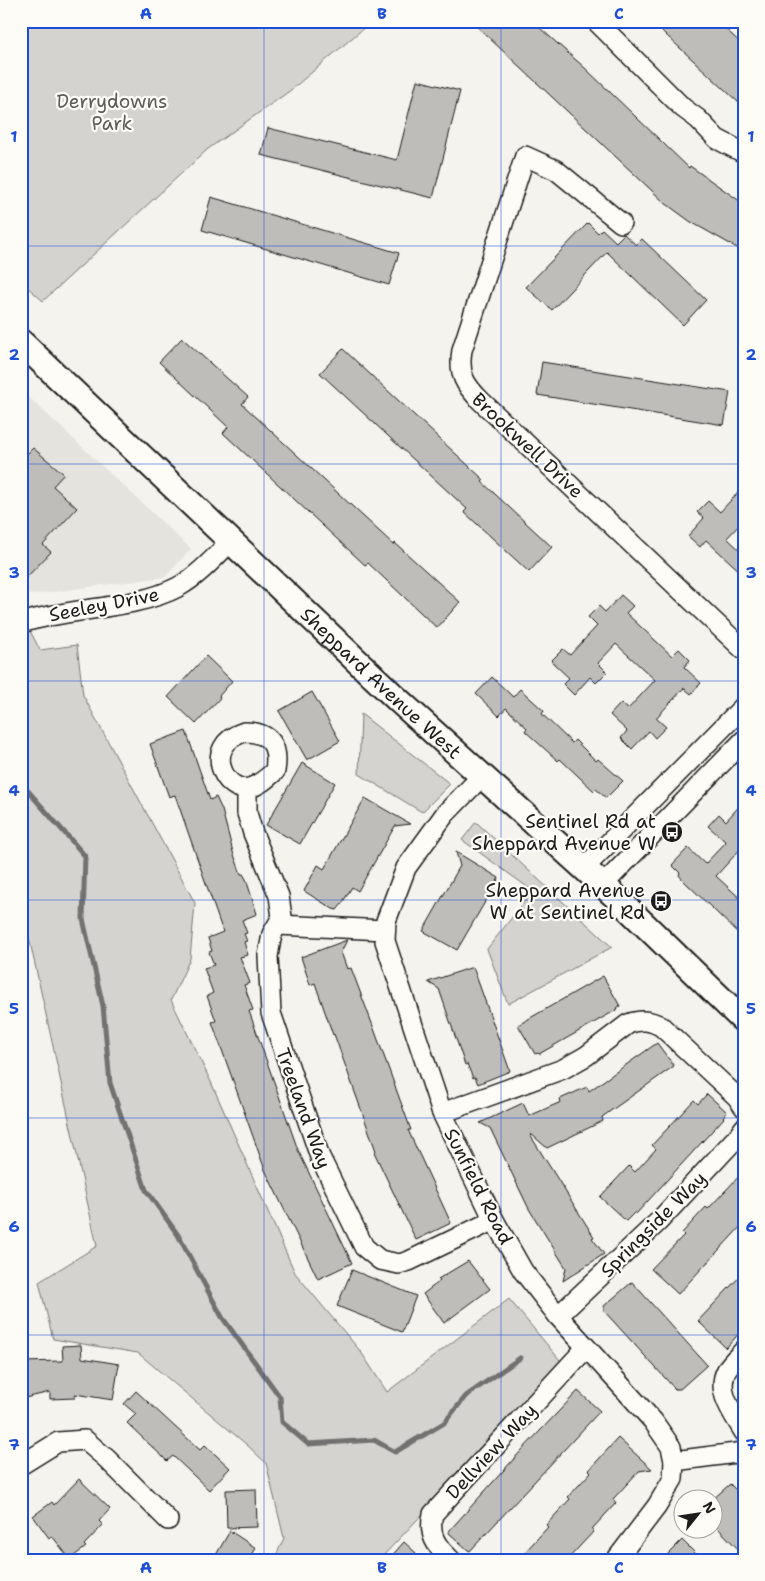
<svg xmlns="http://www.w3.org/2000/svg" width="765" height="1581" viewBox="0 0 765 1581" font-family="'Shantell Sans',sans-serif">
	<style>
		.built { fill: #e4e3de }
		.green { fill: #d4d3cf; stroke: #787876 }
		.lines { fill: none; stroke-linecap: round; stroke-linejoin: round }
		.stream { stroke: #72716f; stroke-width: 5 }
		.building { fill: #bebdba; stroke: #1c1c1c }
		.minor-casing { stroke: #1c1c1c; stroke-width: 22 }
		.major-casing { stroke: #1c1c1c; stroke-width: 28 }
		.minor { stroke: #fdfcf7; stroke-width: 19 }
		.major { stroke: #fdfcf7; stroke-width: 24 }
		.grid { fill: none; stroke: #1d4ed8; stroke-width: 1; stroke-opacity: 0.55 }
		.labels { text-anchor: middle; stroke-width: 4.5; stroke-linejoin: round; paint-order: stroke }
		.park-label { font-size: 19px; fill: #5c5c5b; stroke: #fdfcf7 }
		.street-label { font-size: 19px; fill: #1c1c1c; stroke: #fdfcf7 }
		.poi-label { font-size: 19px; fill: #1c1c1c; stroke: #fdfcf7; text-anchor: end }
		.neatline { fill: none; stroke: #1d4ed8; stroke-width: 2 }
		.grid-label { font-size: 16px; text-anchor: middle; font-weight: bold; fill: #1d4ed8 }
	</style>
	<rect width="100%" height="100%" fill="#f4f3ee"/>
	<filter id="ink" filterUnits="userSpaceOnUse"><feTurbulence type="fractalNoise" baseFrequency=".02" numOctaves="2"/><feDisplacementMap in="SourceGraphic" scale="10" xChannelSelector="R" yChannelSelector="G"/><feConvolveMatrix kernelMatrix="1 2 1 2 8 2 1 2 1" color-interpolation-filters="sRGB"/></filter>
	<g filter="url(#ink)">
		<polygon class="built" points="21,390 191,549 165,577 21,596"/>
		<g class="green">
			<polygon points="21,21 372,21 291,90 208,149 43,301 25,285 21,288 23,283 21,281"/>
			<polygon points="21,623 29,629 40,650 77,645 83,695 195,903 190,959 171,1000 211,1082 295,1273 361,1352 387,1392 509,1299 564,1365 379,1560 274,1560 284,1538 266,1463 247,1445 138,1353 53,1339 39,1282 97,1246 21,901"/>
			<polygon points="361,714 450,784 422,812 359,774"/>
			<polygon points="476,822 612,947 508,1004 487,949 533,891 462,840"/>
		</g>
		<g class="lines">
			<polyline class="stream" points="21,783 85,856 83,919 103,1006 110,1083 146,1190 178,1235 222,1317 280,1397 282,1422 308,1444 374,1440 395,1452 444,1423 466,1396 520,1358"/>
		</g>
		<g class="building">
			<polygon points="471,21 532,21 585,68 689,168 690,166 744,204 744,240 739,249 691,222 665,203"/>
			<polygon points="651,21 717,21 744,46 744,95 738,102"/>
			<polygon points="417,80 460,91 433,198 261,155 268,128 397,160"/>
			<polygon points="211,197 399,253 389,285 202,230"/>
			<polygon points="588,223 598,233 602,229 616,242 624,234 636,245 642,239 706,300 683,325 607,252 552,310 526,287"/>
			<polygon points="182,338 248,397 242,404 394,545 395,543 460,602 437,628 368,563 365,565 223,433 228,427 159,362"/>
			<polygon points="343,349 484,480 482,482 552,547 529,572 464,512 467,509 320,373"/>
			<polygon points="542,362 730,392 724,425 537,395"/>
			<polygon points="33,448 64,474 53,486 77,508 43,545 51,552 21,583 21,460"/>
			<polygon points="744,486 744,510 738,517 743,521 727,538 744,554 744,575 706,540 700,547 688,536 704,518 697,512 708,501 720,512"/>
			<polygon points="621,595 633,606 626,613 672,656 679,649 690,660 684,667 701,683 691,694 684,688 656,718 666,727 655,738 649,731 632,749 621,738 627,731 610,715 621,703 628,709 655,680 616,644 598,663 607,672 596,683 590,677 574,695 563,684 569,678 551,661 563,649 570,655 597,626 588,617 599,606 605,612"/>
			<polygon points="206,656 232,681 219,696 220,698 196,724 168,697"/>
			<polygon points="492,677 513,697 520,689 544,711 542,714 572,743 575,740 596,761 598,759 623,781 606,798 596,789 594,791 560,759 558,761 525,731 527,728 506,708 499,716 476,694"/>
			<polygon points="312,692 340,741 307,760 279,711"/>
			<polygon points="186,731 210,800 216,797 222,810 233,852 241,874 243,874 246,879 257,914 242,920 247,933 244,934 247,941 244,942 248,955 240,957 250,983 244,985 253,1010 249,1011 298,1150 352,1263 318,1279 265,1170 212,1022 216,1021 207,996 213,993 204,968 214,965 209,952 212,951 208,938 223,932 175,795 169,797 150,744"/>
			<polygon points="302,763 335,783 300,844 266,825"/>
			<polygon points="365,798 410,824 395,826 358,891 352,887 341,905 337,910 333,909 304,891 318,865 324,869"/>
			<polygon points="744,801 744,845 716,876 744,902 744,939 683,880 679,875 680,873 672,865 688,848 705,864 726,842 708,826 719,814 726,821"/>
			<polygon points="456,852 499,878 457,950 423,931 460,866"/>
			<polygon points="347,940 341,952 347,969 351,968 373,1026 411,1130 408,1130 451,1223 416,1240 374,1152 376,1151 334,1034 333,1035 315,983 310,985 301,957"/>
			<polygon points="473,967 510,1071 478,1084 475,1077 473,1078 467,1064 465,1065 439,989 428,982"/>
			<polygon points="603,976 620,1006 617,1008 618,1009 539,1054 538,1053 535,1054 518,1025"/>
			<polygon points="657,1043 674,1066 602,1117 603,1121 547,1148 531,1134 530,1135 594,1237 592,1238 604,1254 563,1281 566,1268 529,1209 490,1128 480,1123 523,1103 529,1116 561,1102 560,1099 587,1087 589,1091"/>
			<polygon points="707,1094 727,1112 723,1117 724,1118 636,1214 635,1212 626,1221 600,1197 629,1166 635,1172 656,1149 652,1145 668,1128 694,1100 698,1104"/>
			<polygon points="744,1171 744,1223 678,1294 651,1269 684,1235 682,1233 706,1207 708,1209"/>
			<polygon points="468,1261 490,1289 444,1323 423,1294 440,1281 438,1279"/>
			<polygon points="352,1270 416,1296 402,1332 337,1306"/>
			<polygon points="744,1272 744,1328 726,1348 698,1321"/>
			<polygon points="632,1282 707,1365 680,1389 675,1389 604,1311 604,1306"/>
			<polygon points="81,1345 82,1358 119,1364 113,1400 75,1394 75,1398 50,1399 50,1392 21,1399 21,1362 63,1361 62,1346"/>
			<polygon points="136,1391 200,1450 205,1445 230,1468 209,1490 173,1456 167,1461 127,1423 136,1414 124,1404"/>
			<polygon points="578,1391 600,1411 470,1551 468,1550 449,1533 449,1531 521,1451"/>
			<polygon points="618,1438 652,1469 639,1471 613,1499 616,1503 592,1529 594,1531 567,1560 531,1560 524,1553 548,1527 546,1525 570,1499 568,1497 591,1472 589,1470"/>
			<polygon points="79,1479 110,1509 99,1521 103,1525 84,1545 86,1547 70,1559 52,1536 49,1538 33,1516 52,1502 54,1505"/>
			<polygon points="730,1484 744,1498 744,1555 712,1522 712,1500"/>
			<polygon points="256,1489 257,1527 227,1528 226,1490"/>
			<polygon points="230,1531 256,1548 249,1560 213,1560"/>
			<polygon points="682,1540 702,1560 662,1560"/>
			<polygon points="404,1542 416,1553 410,1560 388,1560"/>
		</g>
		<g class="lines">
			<g class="minor-casing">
				<g id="minor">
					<polyline points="596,21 683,108 698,119 717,139 744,153"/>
					<path d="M621,223L556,170L525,156L462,350C458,375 465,385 481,401L744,650"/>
					<path d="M21,623C70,607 134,610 178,587C198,576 214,558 230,542"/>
					<path d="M244,732C271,732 279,746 275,771C267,778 260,785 249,788C225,794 201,746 244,732Z"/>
					<polyline points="482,776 445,814 406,868 386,921 385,941 442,1113 494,1220 523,1271 558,1316 653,1421 671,1447 674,1461 673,1479 657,1506 616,1560"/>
					<polyline points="247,789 247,813 253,833 279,896 282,917 272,934 268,956 271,1013 320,1157 364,1247 380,1260 399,1264 409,1261 494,1220"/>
					<polyline points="584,868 744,706"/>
					<polyline points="603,885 744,740"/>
					<polyline points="278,925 385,930"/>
					<path d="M442,1113L563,1069L586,1056L628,1024C641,1019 651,1020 662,1027L737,1097L744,1107"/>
					<polyline points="558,1316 658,1222 739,1135 744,1128"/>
					<path d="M744,1350C739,1356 732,1361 728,1368C714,1390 733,1413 744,1432"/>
					<polyline points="674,1461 744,1452"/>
					<polyline points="21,1465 58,1442 85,1440 107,1459 168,1520"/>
					<path d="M451,1560C436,1546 428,1535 433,1514L586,1348"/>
				</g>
			</g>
			<g class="major-casing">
				<g id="major">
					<path id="s1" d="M21,342L398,700L615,896L744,1021"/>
				</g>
			</g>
			<use href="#minor" class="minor"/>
			<use href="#major" class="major"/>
		</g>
	</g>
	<path class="grid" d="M264,21V1560M501,21V1560M21,246H744M21,464H744M21,681H744M21,900H744M21,1118H744M21,1335H744"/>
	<defs>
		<g id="bus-disc" transform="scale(1.125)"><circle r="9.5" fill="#1c1c1c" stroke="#fdfcf7"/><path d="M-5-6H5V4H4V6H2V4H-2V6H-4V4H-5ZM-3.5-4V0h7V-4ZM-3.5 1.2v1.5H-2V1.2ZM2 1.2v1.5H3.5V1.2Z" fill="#fff"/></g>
	</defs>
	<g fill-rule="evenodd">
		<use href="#bus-disc" x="672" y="832"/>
		<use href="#bus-disc" x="661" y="901"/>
	</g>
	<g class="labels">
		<g class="park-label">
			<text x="112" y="108">Derrydowns<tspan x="112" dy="22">Park</tspan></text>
		</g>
		<g class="street-label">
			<text transform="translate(528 445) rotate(43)" y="7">Brookwell Drive</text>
			<text transform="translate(104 604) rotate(-11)" y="7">Seeley Drive</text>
			<text dy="7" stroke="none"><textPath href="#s1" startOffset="496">Sheppard Avenue West</textPath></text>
			<text transform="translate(304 1108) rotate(70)" y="7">Treeland Way</text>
			<text transform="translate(479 1186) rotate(63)" y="7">Sunfield Road</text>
			<text transform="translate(653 1224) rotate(-45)" y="7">Springside Way</text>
			<text transform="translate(491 1451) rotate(-47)" y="7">Dellview Way</text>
		</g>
		<g class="poi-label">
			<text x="656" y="828">Sentinel Rd at<tspan x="656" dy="22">Sheppard Avenue W</tspan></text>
			<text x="645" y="897">Sheppard Avenue<tspan x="645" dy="22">W at Sentinel Rd</tspan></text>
		</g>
	</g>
	<rect width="765" height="1581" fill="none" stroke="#fdfcf7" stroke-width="55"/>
	<g transform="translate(698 1514) rotate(60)"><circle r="24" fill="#fdfcf7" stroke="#a3a29f"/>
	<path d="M0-4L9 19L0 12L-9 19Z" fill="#1c1c1c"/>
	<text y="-8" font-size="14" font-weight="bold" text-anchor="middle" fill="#1c1c1c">N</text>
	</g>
	<rect x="28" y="28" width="710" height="1526" class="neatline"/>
	<g class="grid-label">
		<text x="146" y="19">A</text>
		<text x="382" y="19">B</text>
		<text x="619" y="19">C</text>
		<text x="14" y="142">1</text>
		<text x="751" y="142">1</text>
		<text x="14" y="360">2</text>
		<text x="751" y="360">2</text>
		<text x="14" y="578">3</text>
		<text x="751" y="578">3</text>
		<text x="14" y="796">4</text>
		<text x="751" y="796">4</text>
		<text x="14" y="1014">5</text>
		<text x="751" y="1014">5</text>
		<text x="14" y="1232">6</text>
		<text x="751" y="1232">6</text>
		<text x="14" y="1450">7</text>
		<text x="751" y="1450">7</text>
		<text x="146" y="1573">A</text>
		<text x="382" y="1573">B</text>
		<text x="619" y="1573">C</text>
	</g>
</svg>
